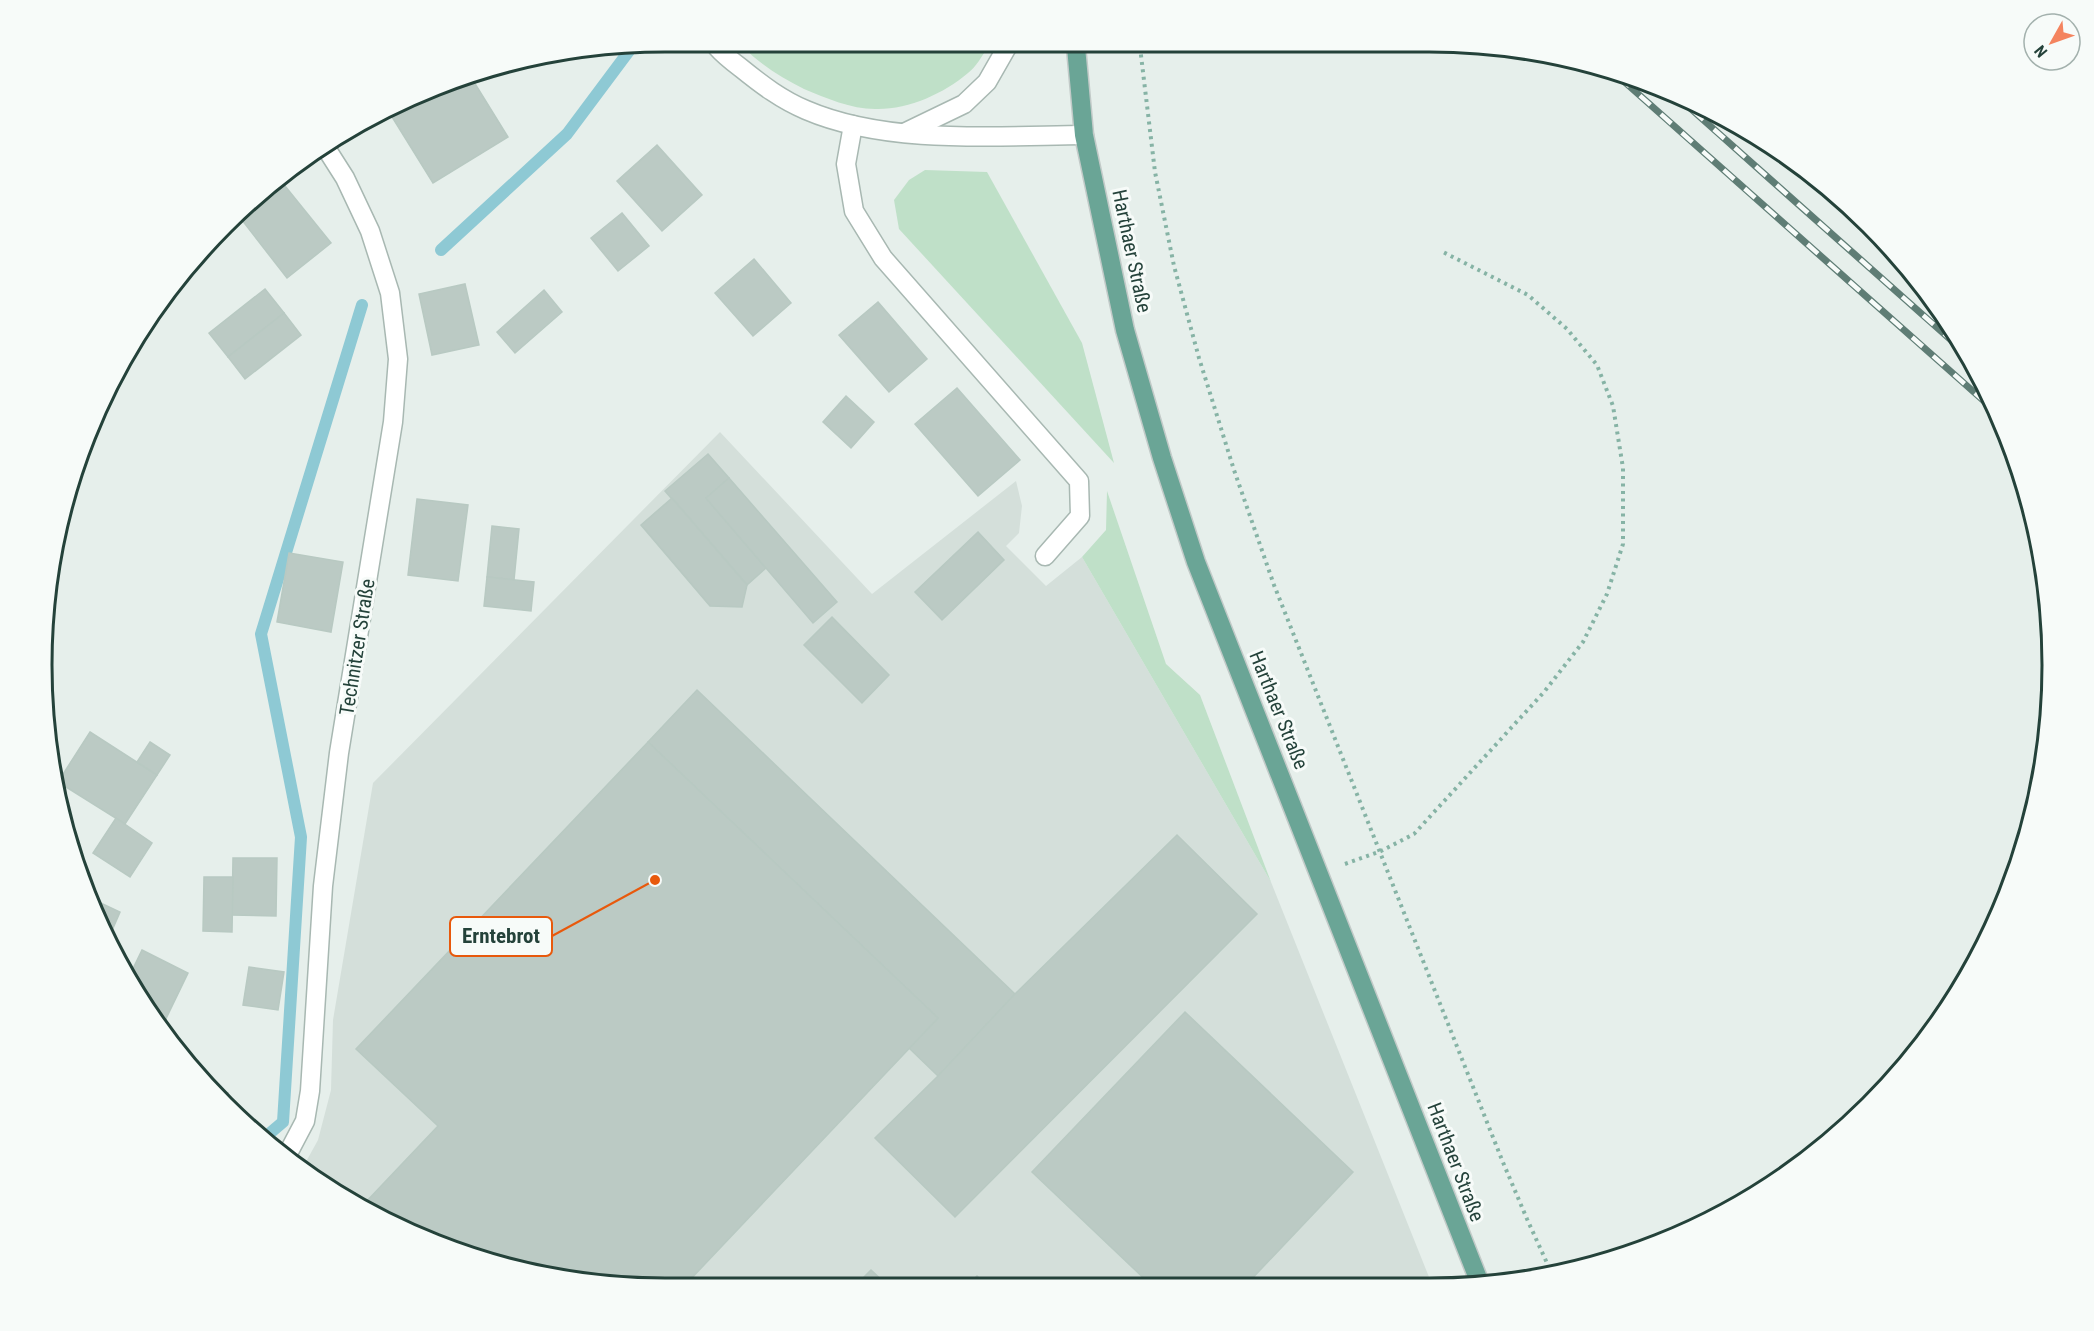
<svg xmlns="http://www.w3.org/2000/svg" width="2094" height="1331" viewBox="0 0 2094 1331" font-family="'Roboto Condensed',sans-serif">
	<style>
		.built { fill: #d4dfda }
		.green { fill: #bfe0c8 }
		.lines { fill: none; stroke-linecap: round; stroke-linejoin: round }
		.stream { stroke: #8ec9d4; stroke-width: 12 }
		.building { fill: #bbcac4; stroke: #b8c9c2; stroke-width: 1.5 }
		.street-casing { stroke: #a8b8b2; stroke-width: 21 }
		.primary-casing { stroke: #c2cac8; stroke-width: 21 }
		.path { stroke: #86b3a5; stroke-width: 4; stroke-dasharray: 3 4.5; stroke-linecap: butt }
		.street { stroke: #fff; stroke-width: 18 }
		.primary { stroke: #6aa596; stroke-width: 18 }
		.rail-casing { stroke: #5f7d75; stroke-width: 7 }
		.rail { stroke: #f7fbf9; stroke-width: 4.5; stroke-dasharray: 14; stroke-linecap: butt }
		.labels { text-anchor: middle; stroke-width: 6; stroke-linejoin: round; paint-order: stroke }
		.street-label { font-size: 20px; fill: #24423a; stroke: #f7fbf9 }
		.rim { fill: none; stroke: #24423a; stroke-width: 3 }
		.leader { fill: none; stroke: #e8590c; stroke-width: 2 }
		.callout-dot { fill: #e8590c; stroke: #f7fbf9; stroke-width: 2 }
		.callout { fill: #f7fbf9; stroke: #e8590c; stroke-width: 2 }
		.callout-label { font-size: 21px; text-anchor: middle; font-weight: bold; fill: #24423a }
	</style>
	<rect width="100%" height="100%" fill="#e6efeb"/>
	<polygon class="built" points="720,432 872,594 1016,481 1022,506 1019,533 1006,546 1046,586 1082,557 1271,882 1433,1287 584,1284 427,1242 302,1169 318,1140 331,1090 333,1020 373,783"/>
	<g class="green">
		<path d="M743,47H988C982,56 976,67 968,73C943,94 908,110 875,109C851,109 826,98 804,89C782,78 761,65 743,47Z"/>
		<polygon points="925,170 987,172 1082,343 1114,463 899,229 894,200 909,180"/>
		<polygon points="1107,491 1166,664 1200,695 1271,882 1082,557 1106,530"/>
	</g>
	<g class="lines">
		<g class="stream">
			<polyline points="441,250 567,134 632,47"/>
			<polyline points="263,1139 283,1122 301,837 261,634 362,305"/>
		</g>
	</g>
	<g class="building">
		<polygon points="469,74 508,137 433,183 389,112"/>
		<polygon points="657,145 702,195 662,231 617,181"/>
		<polygon points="281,181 331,243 287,278 238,215"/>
		<polygon points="622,213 649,246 618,271 591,238"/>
		<polygon points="754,259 791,303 753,336 715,293"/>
		<polygon points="465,284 479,345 432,355 419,294"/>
		<polygon points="265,289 284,313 228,357 209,333"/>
		<polygon points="544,290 562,312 515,353 497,332"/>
		<polygon points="878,302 927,359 889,392 839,335"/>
		<polygon points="284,313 301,335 245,379 228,357"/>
		<polygon points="957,388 1020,460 978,496 915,424"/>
		<polygon points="846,396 874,422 851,448 823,422"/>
		<polygon points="708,454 729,478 706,498 766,568 747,585 665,491"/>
		<polygon points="729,478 837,602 813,623 706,498"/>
		<polygon points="672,498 747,585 742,607 710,606 641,525"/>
		<polygon points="417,499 468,505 458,581 408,575"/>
		<polygon points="492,526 519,529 514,580 487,577"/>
		<polygon points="978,532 1004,560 942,620 915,592"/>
		<polygon points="289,553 343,562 331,632 277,622"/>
		<polygon points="487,577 534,582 531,611 484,606"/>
		<polygon points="832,617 889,675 862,703 804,645"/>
		<polygon points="697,690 1015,994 938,1076 909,1048 938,1018 648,742"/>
		<polygon points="90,732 157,775 125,824 58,782"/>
		<polygon points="150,742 170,755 157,775 137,762"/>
		<polygon points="648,742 938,1018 686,1284 584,1284 427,1242 363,1205 438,1126 356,1049"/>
		<polygon points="116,818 152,843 130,877 93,853"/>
		<polygon points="1177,835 1257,914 955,1217 875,1138 938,1076 1015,994"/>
		<polygon points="233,858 277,858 276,916 232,915"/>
		<polygon points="204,877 233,877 232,932 203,931"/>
		<polygon points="90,898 120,912 107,942 106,941"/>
		<polygon points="142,950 188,973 161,1029 147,1012 128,979"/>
		<polygon points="249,967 284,972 278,1010 243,1005"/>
		<polygon points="1185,1012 1353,1172 1244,1287 1152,1286 1032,1172"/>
		<polygon points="201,1081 228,1093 224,1102"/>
		<polygon points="871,1270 887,1285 856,1285"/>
		<polygon points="977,1276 986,1285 968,1285"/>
	</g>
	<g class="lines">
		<g class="street-casing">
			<g id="street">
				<path d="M717,47C724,55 733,62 741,68C762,85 782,100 806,110C887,145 997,136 1084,135"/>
				<polyline points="853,125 846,164 854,211 883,258 1079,481 1080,516 1045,556"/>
				<polyline points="906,132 964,104 987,82 1007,47"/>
				<polyline points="285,1159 305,1121 310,1091 323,886 339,753 393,422 398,359 390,293 370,231 345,178 324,145"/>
			</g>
		</g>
		<g class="primary-casing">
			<polyline id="primary" points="1076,47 1084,135 1125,330 1162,458 1196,562 1481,1286"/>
		</g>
		<g class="path">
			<polyline points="1140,47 1155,172 1174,266 1199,358 1234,470 1274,585 1502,1160 1527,1219 1552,1274"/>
			<polyline points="1345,864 1381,851 1414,834 1544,692 1583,642 1607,594 1623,544 1623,468 1613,406 1597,365 1567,329 1528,295 1443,252"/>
		</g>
		<use href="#street" class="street"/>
		<use href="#primary" class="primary"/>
		<g class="rail-casing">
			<g id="rail">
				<polyline points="1619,77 1993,409"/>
				<polyline points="1672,92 1969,356"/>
			</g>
		</g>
		<use href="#rail" class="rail"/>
	</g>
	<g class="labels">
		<g class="street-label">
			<text transform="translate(1132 251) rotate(78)" y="7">Harthaer Straße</text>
			<text transform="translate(357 647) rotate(-81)" y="7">Technitzer Straße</text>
			<text transform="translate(1279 710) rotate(68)" y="7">Harthaer Straße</text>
			<text transform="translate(1456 1162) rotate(69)" y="7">Harthaer Straße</text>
		</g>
	</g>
	<path d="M0 0H2094V1331H0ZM665 52H1429A613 613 0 0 1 2042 665V665A613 613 0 0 1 1429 1278H665A613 613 0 0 1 52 665V665A613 613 0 0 1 665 52Z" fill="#f7fbf9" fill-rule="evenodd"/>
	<path class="rim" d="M665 52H1429A613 613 0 0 1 2042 665V665A613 613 0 0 1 1429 1278H665A613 613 0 0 1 52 665V665A613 613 0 0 1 665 52Z"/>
	<path class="leader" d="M655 880L552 936"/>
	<circle class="callout-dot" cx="655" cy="880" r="6"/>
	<rect class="callout" x="450" y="917" width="102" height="39" rx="6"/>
	<g class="callout-label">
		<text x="501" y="943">Erntebrot</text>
	</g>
	<g transform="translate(2052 42) rotate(230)"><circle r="28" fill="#f7fbf9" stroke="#a3b1ad" stroke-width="1.5"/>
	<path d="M0-4.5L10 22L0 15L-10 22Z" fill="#f4845f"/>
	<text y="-9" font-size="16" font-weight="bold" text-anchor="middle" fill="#24423a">N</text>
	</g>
</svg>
